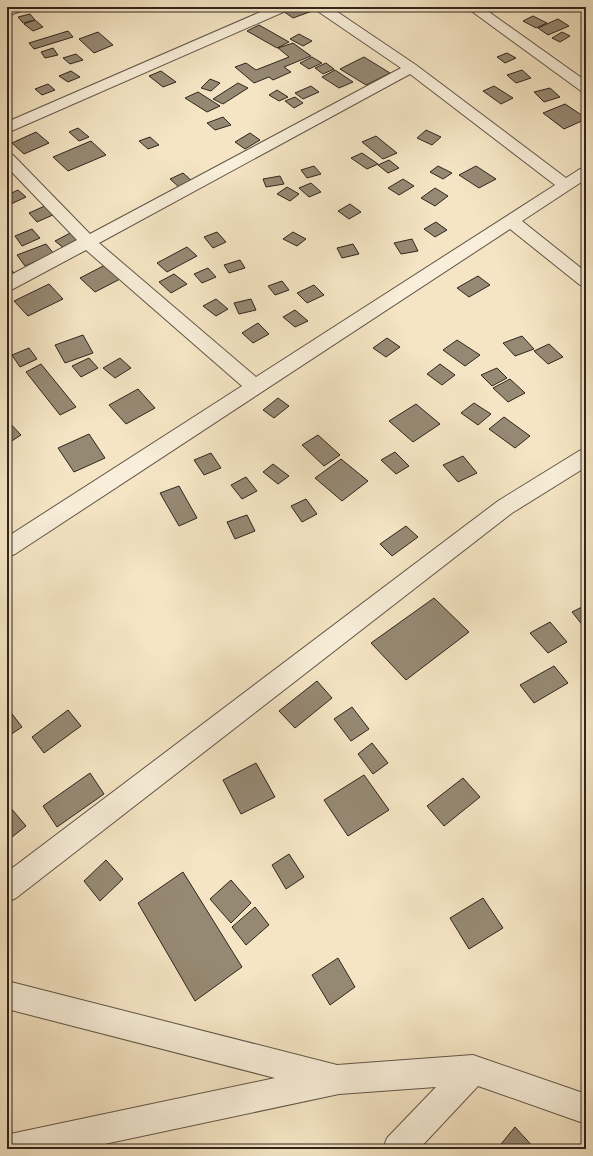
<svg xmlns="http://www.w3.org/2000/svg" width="593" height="1156" viewBox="0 0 593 1156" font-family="'Gentium Book Plus',serif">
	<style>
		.building { fill: #968974; stroke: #30251d }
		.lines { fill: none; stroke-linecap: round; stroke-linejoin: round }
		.street-casing { stroke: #615547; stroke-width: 2 }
		.street { fill: #f8eed9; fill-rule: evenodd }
	</style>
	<rect width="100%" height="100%" fill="#f5e5c4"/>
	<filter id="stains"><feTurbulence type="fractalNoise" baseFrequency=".005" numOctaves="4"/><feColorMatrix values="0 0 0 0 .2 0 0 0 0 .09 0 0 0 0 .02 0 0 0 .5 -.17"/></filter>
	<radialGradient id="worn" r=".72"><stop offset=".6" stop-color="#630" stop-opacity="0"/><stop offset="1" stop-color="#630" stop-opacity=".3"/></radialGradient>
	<g class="building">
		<polygon points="293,7 311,7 315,10 293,18 283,11"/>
		<polygon points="30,14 35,20 23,23 18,17"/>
		<polygon points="533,16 547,23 536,28 523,21"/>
		<polygon points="558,19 569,26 548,35 538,28"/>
		<polygon points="35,20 43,27 33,31 24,24"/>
		<polygon points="259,25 289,42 277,48 247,31"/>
		<polygon points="68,31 73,37 34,49 29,43"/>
		<polygon points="98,32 113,45 94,53 79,39"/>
		<polygon points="562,32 570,36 560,42 552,38"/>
		<polygon points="299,34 312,41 303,46 290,39"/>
		<polygon points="293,43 311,56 284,67 291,72 273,80 269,77 254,83 235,67 246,63 256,70 289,57 278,48"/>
		<polygon points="53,48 58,55 45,58 41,52"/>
		<polygon points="507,53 516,58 505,63 497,57"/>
		<polygon points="76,54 83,60 70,64 63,58"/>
		<polygon points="312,57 322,63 309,69 300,63"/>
		<polygon points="364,57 390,73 366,85 340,69"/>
		<polygon points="326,63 334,69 323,74 315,68"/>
		<polygon points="335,70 353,82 339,88 322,77"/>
		<polygon points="522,70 531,78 516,83 507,75"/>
		<polygon points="71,71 80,77 68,82 59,76"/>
		<polygon points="161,71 176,82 163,87 149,76"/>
		<polygon points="210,79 220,83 211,91 201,88"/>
		<polygon points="238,83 248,88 223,104 213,99"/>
		<polygon points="48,84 55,90 42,95 35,89"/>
		<polygon points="311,86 319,92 303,99 295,93"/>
		<polygon points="494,86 513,98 501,104 483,91"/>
		<polygon points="550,88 560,97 544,102 534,92"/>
		<polygon points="277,90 288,97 279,101 269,95"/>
		<polygon points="198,92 220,106 207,112 185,98"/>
		<polygon points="295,97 303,103 294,108 285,101"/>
		<polygon points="565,104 586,118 586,119 564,129 543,113"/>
		<polygon points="223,117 231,125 215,130 207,123"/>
		<polygon points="78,128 89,137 79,141 69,132"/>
		<polygon points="426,130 441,137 432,145 417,138"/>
		<polygon points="36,132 49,143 24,154 12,143"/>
		<polygon points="250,133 260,140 245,149 235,142"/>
		<polygon points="376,136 397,153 383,159 362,142"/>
		<polygon points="150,137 159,145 148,149 139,141"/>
		<polygon points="91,141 106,155 68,171 53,157"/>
		<polygon points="362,153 378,164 367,169 351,158"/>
		<polygon points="389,160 399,168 388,173 378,165"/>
		<polygon points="314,166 321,174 307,178 301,170"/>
		<polygon points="438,166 452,173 443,179 430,172"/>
		<polygon points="476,166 496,179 479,188 459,175"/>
		<polygon points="183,173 192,181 179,187 170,179"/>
		<polygon points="280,176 284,184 266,187 263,179"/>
		<polygon points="403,179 414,186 399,195 388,188"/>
		<polygon points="311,183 321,192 309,197 299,188"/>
		<polygon points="287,187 299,194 290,201 277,194"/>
		<polygon points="435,188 448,196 435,206 421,198"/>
		<polygon points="18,190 26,197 11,204 7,200 7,195"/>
		<polygon points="350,204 361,212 349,219 338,211"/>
		<polygon points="47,205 55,214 37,222 29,213"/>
		<polygon points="436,222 447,230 435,237 424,229"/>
		<polygon points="32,229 40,238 22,246 15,236"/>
		<polygon points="74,231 84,240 65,249 55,241"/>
		<polygon points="217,232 226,242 213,248 204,237"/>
		<polygon points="293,232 306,239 297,246 283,239"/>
		<polygon points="412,239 418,251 401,254 394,243"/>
		<polygon points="46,244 54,254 25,266 17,255"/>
		<polygon points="353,244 359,254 342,258 337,248"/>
		<polygon points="187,247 197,256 167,272 157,263"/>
		<polygon points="240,260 245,268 229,273 224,265"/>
		<polygon points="107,264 122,278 95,292 80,278"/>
		<polygon points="10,268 17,277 7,281 7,269"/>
		<polygon points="208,268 216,277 202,283 194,274"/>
		<polygon points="174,274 187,284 171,293 159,282"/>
		<polygon points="478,276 490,285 469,297 457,288"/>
		<polygon points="282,281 289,290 275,295 268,286"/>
		<polygon points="49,284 63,299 28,316 14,301"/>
		<polygon points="314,285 324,295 307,303 297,293"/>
		<polygon points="216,299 228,309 216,316 203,306"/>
		<polygon points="251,299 256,310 239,314 234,303"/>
		<polygon points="295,310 308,321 295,327 283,317"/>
		<polygon points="258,323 269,334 253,343 242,333"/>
		<polygon points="83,335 93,353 65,363 55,345"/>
		<polygon points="522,336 534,349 515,356 503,343"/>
		<polygon points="387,338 400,347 386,357 373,348"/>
		<polygon points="457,340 480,355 465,366 443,350"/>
		<polygon points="549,344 563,357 548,364 534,351"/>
		<polygon points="29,348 37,359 20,367 12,355"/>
		<polygon points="89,358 98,368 81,377 72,366"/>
		<polygon points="120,358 131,368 115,378 103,368"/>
		<polygon points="41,364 76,407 60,415 26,372"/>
		<polygon points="440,364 455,375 442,385 427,374"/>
		<polygon points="497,368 507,378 492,386 481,375"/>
		<polygon points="510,379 525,393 508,402 493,388"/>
		<polygon points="138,389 155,408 126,424 109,405"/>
		<polygon points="278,398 289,406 274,418 263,410"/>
		<polygon points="474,403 491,414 478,425 461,413"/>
		<polygon points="416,404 440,424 413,442 389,421"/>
		<polygon points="504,417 530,436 515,448 489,429"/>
		<polygon points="7,420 21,435 7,444"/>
		<polygon points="89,434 105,458 74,472 58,448"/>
		<polygon points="318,435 340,455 324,466 302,445"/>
		<polygon points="395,452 409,466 396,474 381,460"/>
		<polygon points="211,453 221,468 204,475 194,460"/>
		<polygon points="463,456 477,473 458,482 443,465"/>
		<polygon points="341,459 368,481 342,501 315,478"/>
		<polygon points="273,464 289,476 278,484 263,472"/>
		<polygon points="246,477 257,491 242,499 231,485"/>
		<polygon points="179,486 197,518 179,526 160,493"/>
		<polygon points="306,499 317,514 302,522 291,506"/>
		<polygon points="247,515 255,531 235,539 227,522"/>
		<polygon points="406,526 418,537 392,556 380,544"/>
		<polygon points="434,598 469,632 406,680 371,643"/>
		<polygon points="586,605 586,626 584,627 572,612"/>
		<polygon points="550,622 567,642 548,653 530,633"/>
		<polygon points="554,666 568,683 534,703 520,685"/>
		<polygon points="317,681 332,698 295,728 279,711"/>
		<polygon points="352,707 369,729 351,741 334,719"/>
		<polygon points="9,710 22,727 7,737 7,711"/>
		<polygon points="68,710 81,726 44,753 32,737"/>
		<polygon points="372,743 388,763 373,774 358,754"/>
		<polygon points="256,763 275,797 241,814 223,780"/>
		<polygon points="90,773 104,794 57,827 43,806"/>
		<polygon points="364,775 389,810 348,836 324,800"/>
		<polygon points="463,778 480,797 444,826 427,806"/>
		<polygon points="10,807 26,826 7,841 7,810"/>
		<polygon points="289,854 304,877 286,889 272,865"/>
		<polygon points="106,860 123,879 100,901 84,881"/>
		<polygon points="183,872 242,967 195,1001 138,903"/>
		<polygon points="231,880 251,903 231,923 210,899"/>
		<polygon points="483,898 503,928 469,949 450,918"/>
		<polygon points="255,907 269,925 246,945 232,927"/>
		<polygon points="338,958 355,987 330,1005 312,975"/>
		<polygon points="515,1127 535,1149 497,1149"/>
	</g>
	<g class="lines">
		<g class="street-casing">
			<g id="street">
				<polygon points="7,7 26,7 24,10 7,16"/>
				<polygon points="272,7 290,7 288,10 7,133 7,122"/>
				<path d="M314,7H330L416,65L566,178L580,169L586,167V179L522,221L586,272V287L580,285L510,229L15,554L7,557V537L242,386L86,250L13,289L7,291V277L77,240L7,167V153L13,155L90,234L401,68L316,10ZM410,74L555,185L256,377L99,243Z"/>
				<polygon points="466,7 482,7 586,81 586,92 581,91"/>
				<polygon points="586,449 586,467 512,513 16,898 7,902 7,872 498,501 579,451"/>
				<polygon points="7,981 337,1065 473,1055 586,1094 586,1124 478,1086 419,1149 383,1149 387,1138 436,1087 339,1094 81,1149 7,1149 7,1135 10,1134 275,1078 7,1009"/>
			</g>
		</g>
		<use href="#street" class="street"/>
	</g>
	<rect width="593" height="1156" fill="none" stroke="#f5e5c4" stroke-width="24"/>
	<rect x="8" y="8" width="577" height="1140" fill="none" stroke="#30251d" stroke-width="2"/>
	<rect x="12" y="12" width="569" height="1132" fill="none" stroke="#30251d"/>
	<rect width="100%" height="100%" filter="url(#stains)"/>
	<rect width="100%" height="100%" fill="url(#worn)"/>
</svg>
